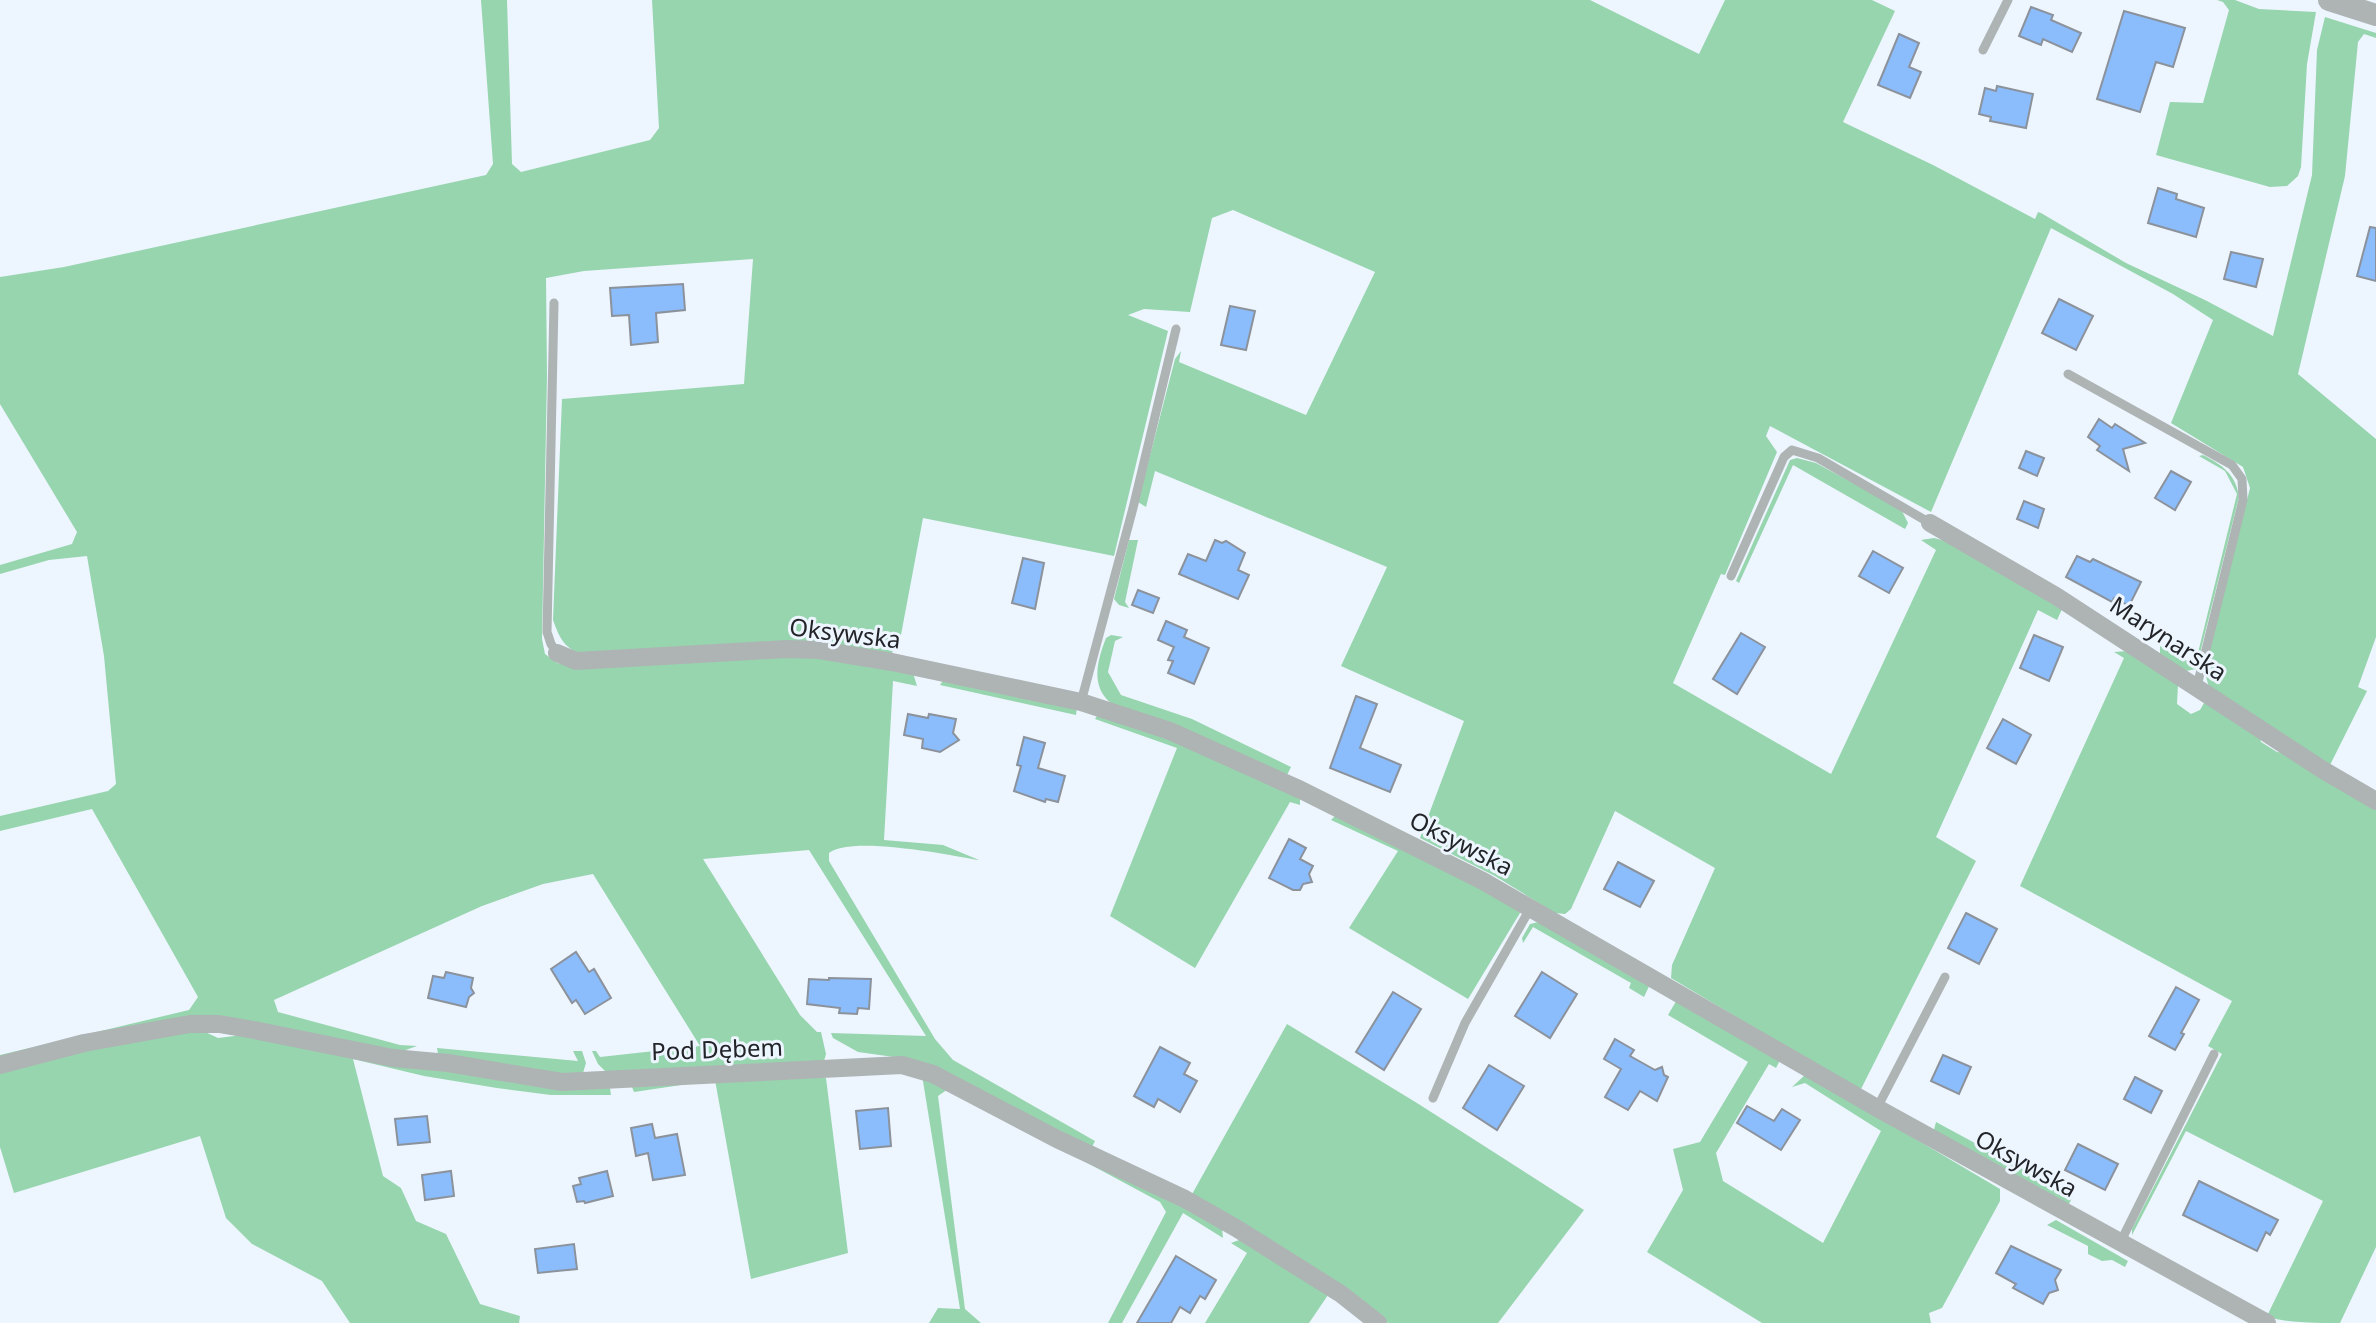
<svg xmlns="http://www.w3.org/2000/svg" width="2376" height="1323" viewBox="0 0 2376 1323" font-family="'Noto Sans',sans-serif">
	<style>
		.green { fill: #97d5ae }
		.building { fill: #8bbcfb; stroke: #8b929b; stroke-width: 2 }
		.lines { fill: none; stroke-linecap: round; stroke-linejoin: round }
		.service { stroke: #aeb4b4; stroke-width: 9 }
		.minor { stroke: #aeb4b4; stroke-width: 18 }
		.tertiary { stroke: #aeb4b4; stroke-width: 22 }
		.labels { text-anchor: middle; stroke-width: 6; stroke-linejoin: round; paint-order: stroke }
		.street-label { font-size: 24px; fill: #222428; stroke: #edf5ff }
	</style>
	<rect width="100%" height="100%" fill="#edf5ff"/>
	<g class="green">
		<path d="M481,0H507L512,164L521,172L650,140L659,128L652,0H1590L1699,54L1725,0H1872L1895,11L1843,122L1933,165L2035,219L2038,212L2041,213L2126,263L2205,300L2273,336L2312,175L2317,50L2325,17L2376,33V38L2364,34L2358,42L2345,176L2298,374L2376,439V637L2358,687L2367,691L2330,765L2209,687L2204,670L2250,488L2243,467L2171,423L2213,320L2173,294L2051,228L1931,512L1770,426L1766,436L1777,452L1725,575L1721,574L1673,683L1831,774L1936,550L1921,540L1934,538L1946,541L2063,607L2057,620L2038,610L1936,837L1976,861L1860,1091L1671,978L1672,965L1715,868L1615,811L1571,909L1565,914L1555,913L1495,876L1420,838L1464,721L1341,666L1387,567L1155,471L1146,507L1138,502L1175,359L1181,351L1179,362L1306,415L1375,272L1233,210L1212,218L1190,312L1144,309L1128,315L1168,331L1114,556L923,518L900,640L891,654L583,655C564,648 560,639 553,620L562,399L744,384L753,259L584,271L546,278L547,376L542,639L545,654L557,663L580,668L815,655L913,673L917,686L893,681L884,840L943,845L979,860C950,855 850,835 829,853V861L935,1039L953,1060L1095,1141L1092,1147L894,1057L858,1052L833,1038L831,1033L926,1036L809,850L703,859L800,1015L817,1032H821L826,1054L824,1061L606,1072L598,1064L592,1051H596L600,1057L700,1046L593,874L543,884L482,906L274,1000L278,1012L400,1045L417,1046L400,1052L240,1022L0,1060V1055L189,1010L198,997L92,809L0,831V816L108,791L116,784L104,656L87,556L49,560L0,574V565L72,544L77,532L0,404V277L64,267L486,175L493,164Z"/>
		<polygon points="2217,0 2235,0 2259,9 2316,12 2307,64 2301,167 2298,176 2287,186 2270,187 2156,155 2170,102 2203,103 2229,10 2223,2"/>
		<path d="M2203,455C2222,465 2236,474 2239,497L2196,669L2186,671L2160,655V646L2195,665L2237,494L2225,471L2199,456Z"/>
		<polygon points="1797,458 1816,463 1901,509 1908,523 1905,529 1793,465 1739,583 1736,581 1790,460"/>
		<polygon points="1129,540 1138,540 1125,602 1129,608 1119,605 1114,599"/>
		<path d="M1111,635L1123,637L1115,641L1108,672L1121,695L1192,719L1291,767L1286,777L1112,704C1090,687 1097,661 1106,638Z"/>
		<path d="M2129,651L2178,684L2177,704L2191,714L2200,710L2204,703H2209L2259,735L2261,742L2277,752L2286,753L2376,806V1247L2340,1323C2323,1323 2281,1323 2267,1316L2323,1201L2186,1131L2132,1235V1229L2222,1054L2208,1046L2232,1001L2020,886L2124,658L2114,652Z"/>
		<polygon points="945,678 1077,707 1076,715 940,685"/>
		<polygon points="1098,714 1154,732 1300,797 1300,805 1290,802 1195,968 1110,916 1177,748 1095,719"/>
		<polygon points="1335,816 1519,907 1520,913 1468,999 1349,928 1398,851 1331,820"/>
		<polygon points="1539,922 1651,982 1644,997 1629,988 1631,983 1533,927 1523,943 1522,938 1530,924"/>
		<polygon points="1678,998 1780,1060 1776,1068 1769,1064 1716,1153 1723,1181 1823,1243 1881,1131 1805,1083 1792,1087 1806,1074 2000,1189 2000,1201 1942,1308 1929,1313 1931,1323 1762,1323 1647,1252 1683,1190 1673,1149 1700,1142 1748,1062 1668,1015"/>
		<polygon points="1287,1024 1417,1103 1584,1210 1498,1323 1388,1323 1347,1292 1191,1196"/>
		<polygon points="203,1031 218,1038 251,1034 610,1088 611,1095 551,1095 497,1088 424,1076 353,1059 383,1176 401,1188 416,1221 446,1234 480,1304 520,1316 519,1323 350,1323 322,1281 252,1244 226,1218 200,1136 14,1193 0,1147 0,1071 137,1037"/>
		<polygon points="437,1048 578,1061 573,1051 582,1051 586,1063 583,1073 576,1076 438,1054"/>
		<polygon points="922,1075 948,1089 938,1096 965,1309 981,1323 929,1323 938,1308 960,1309"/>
		<polygon points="714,1077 826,1078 848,1253 751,1279 715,1080 634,1092 632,1087"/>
		<polygon points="1936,1122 2073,1196 2067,1208 1933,1134"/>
		<polygon points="1039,1137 1169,1198 1222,1228 1223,1238 1183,1213 1122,1323 1108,1323 1166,1212 1160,1202"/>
		<polygon points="2056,1220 2128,1261 2125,1267 2112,1260 2102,1261 2088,1254 2088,1246 2047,1225"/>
		<polygon points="1242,1239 1328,1295 1309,1323 1205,1323 1247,1253 1231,1243"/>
	</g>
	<g class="building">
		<polygon points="2031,7 2053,15 2051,20 2081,33 2072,52 2043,39 2041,45 2019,36"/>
		<polygon points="2124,11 2185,28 2173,67 2156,62 2140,112 2097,99"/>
		<polygon points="1899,34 1919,43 1909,67 1921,72 1910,98 1878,85"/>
		<polygon points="1997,86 2033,94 2026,128 1990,121 1991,117 1979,114 1985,88 1996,91"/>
		<polygon points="2158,188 2177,194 2176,199 2204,208 2196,237 2148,223"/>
		<polygon points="2370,227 2376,228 2376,281 2357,276"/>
		<polygon points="2231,252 2263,259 2256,287 2224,279"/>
		<polygon points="683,284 685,310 656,313 658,342 631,345 629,315 612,316 610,288"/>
		<polygon points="2059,299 2093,316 2076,350 2042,333"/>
		<polygon points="1230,306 1255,311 1246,350 1221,345"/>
		<polygon points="2099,419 2112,428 2115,424 2145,443 2123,449 2129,471 2097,450 2100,446 2088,437"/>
		<polygon points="2026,451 2044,458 2037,476 2019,468"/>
		<polygon points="2171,471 2191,482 2175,510 2155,498"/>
		<polygon points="2024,501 2044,509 2038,528 2017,519"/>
		<polygon points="1215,540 1222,543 1226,541 1245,553 1238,570 1249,575 1238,599 1179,574 1188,554 1206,561"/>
		<polygon points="1873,551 1903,568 1889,593 1859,576"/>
		<polygon points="2077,556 2090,562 2093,559 2141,582 2129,606 2114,598 2112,602 2066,577"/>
		<polygon points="1023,558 1044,563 1035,609 1012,603"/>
		<polygon points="1138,590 1159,598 1153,613 1132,605"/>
		<polygon points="1166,621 1187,630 1184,637 1209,648 1194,684 1168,673 1173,661 1168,660 1174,647 1158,640"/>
		<polygon points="1741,633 1765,647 1737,694 1713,679"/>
		<polygon points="2034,635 2063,647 2049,681 2020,668"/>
		<polygon points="1356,696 1377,704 1360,748 1401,765 1390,792 1330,768"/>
		<polygon points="908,714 928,718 929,714 956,719 953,733 959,740 940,752 922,748 923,739 904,735"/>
		<polygon points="2003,719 2031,735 2016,764 1987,748"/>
		<polygon points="1024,737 1045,743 1038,768 1065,776 1058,802 1046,799 1045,802 1014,791 1021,766 1017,765"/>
		<polygon points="1289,839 1306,848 1300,859 1313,866 1309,874 1312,882 1303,884 1300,890 1293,890 1269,878"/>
		<polygon points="1618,862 1654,881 1640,907 1604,889"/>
		<polygon points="1966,913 1997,929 1979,964 1948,948"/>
		<polygon points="576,952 589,972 594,969 611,998 585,1014 576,1000 572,1003 551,969"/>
		<polygon points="446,972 473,978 471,988 474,993 469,997 466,1007 428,998 433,976 444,978"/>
		<polygon points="1542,972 1577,994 1550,1038 1515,1016"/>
		<polygon points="829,978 871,979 869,1009 858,1008 857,1014 839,1013 840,1008 807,1004 809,979 829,980"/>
		<polygon points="2176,987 2199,1000 2181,1033 2184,1034 2175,1050 2149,1036"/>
		<polygon points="1393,992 1421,1009 1384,1070 1356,1052"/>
		<polygon points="1615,1039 1634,1050 1630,1056 1655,1070 1662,1067 1664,1075 1668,1077 1657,1101 1640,1091 1628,1110 1605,1097 1621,1069 1604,1059"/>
		<polygon points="1160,1047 1190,1063 1184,1074 1197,1081 1180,1112 1158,1099 1154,1107 1134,1096"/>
		<polygon points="1943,1055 1971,1067 1959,1094 1931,1081"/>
		<polygon points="1489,1065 1524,1086 1497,1130 1463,1108"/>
		<polygon points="2135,1077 2162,1091 2151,1113 2124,1099"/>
		<polygon points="1747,1106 1774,1121 1782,1109 1800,1120 1781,1150 1737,1123"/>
		<polygon points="888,1108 891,1146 860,1149 856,1111"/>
		<polygon points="427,1116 430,1142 398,1145 395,1119"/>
		<polygon points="652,1124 655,1138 677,1134 685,1175 653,1180 648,1153 636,1156 631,1128"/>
		<polygon points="2078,1144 2118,1164 2105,1190 2065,1170"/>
		<polygon points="451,1171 454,1196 425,1200 422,1175"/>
		<polygon points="607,1171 613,1196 585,1203 584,1201 577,1202 573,1186 581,1184 579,1178"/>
		<polygon points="2199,1181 2278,1220 2270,1235 2266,1232 2257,1251 2183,1215"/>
		<polygon points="574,1244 577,1269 538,1273 535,1249"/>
		<polygon points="2011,1246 2061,1270 2055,1280 2058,1290 2049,1293 2043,1304 2013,1288 2016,1284 1996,1273"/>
		<polygon points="1176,1256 1216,1280 1205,1299 1200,1296 1190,1313 1180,1307 1171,1323 1137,1323"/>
	</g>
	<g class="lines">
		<g class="service">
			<polyline points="1983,50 2008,0"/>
			<polyline points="554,303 547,632 551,644 557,653"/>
			<polyline points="2068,374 2232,465 2242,479 2243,500 2197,686"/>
			<polyline points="1731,576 1784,457 1792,450 1818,458 1930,523"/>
			<polyline points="1081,702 1133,508 1176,329"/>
			<polyline points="1433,1098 1465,1023 1531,907"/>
			<polyline points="1877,1108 1945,977"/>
			<polyline points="2120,1243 2214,1054"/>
		</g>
		<g class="minor">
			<polyline points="1930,523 2056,596 2323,770 2376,801"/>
			<polyline points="557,653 576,661 787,649 819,650 892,662 1081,702 1170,731 1301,790 1483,881 1877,1108 2267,1323"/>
			<polyline points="0,1065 84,1043 190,1024 219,1024 254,1030 393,1058 448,1063 562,1082 902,1065 933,1074 1057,1139 1185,1199 1236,1228 1341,1294 1378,1323"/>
		</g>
		<polyline class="tertiary" points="2329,0 2376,15"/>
	</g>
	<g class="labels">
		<g class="street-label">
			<text transform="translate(845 634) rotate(7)" y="8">Oksywska</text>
			<text transform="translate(2168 639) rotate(33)" y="8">Marynarska</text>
			<text transform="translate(1461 844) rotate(27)" y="8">Oksywska</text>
			<text transform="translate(717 1050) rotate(-2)" y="8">Pod Dębem</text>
			<text transform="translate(2026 1164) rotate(29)" y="8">Oksywska</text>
		</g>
	</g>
</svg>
